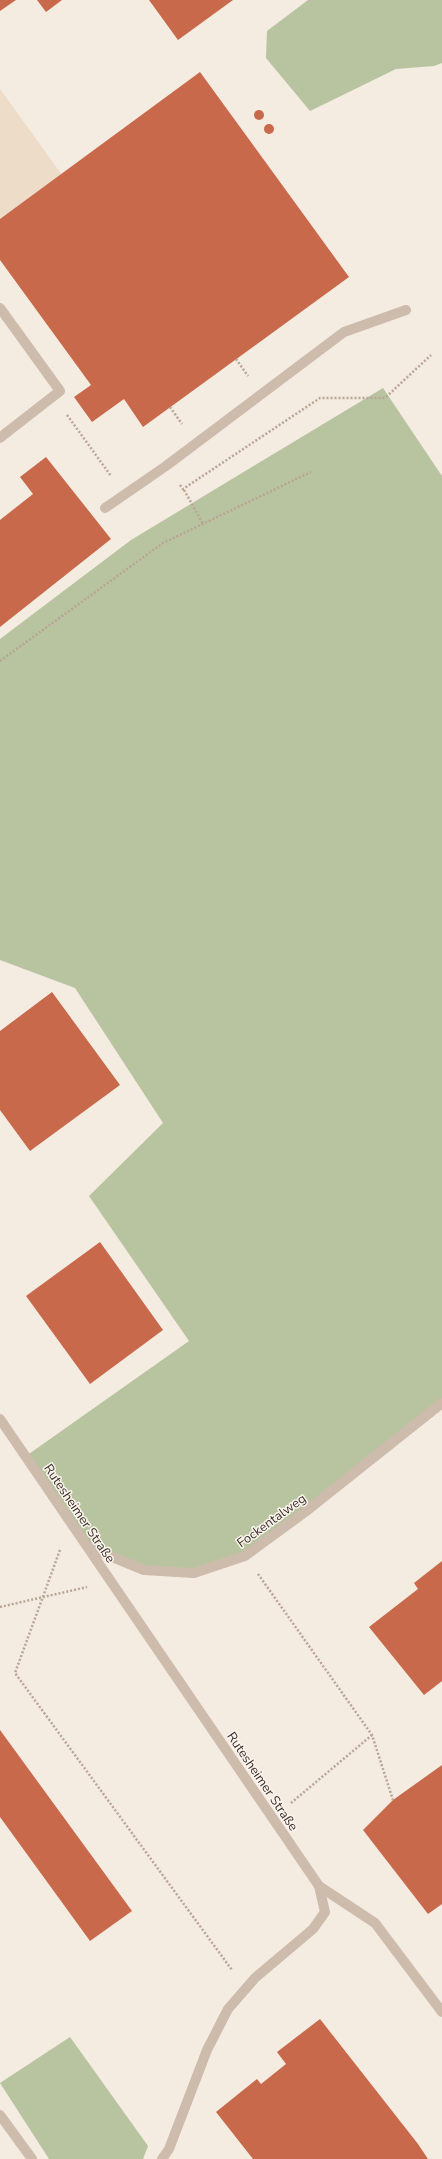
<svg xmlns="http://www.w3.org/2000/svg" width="442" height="2159" viewBox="0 0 442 2159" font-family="'Nunito Sans',sans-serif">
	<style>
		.green { fill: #b8c4a0 }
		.plaza { fill: #ecdcc8 }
		.building { fill: #c8694b }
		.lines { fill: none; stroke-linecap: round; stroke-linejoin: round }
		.path { stroke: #b9a596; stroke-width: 2.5; stroke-dasharray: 2 2; stroke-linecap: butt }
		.service { stroke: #cdbbac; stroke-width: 10 }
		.minor { stroke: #cdbbac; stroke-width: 10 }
		.labels { text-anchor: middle; stroke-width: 3; stroke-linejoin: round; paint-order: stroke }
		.street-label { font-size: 13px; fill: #3b302b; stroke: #fbf5ee }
	</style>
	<rect width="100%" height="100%" fill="#f4ebe1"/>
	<g class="green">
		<polygon points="308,0 442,0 442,63 434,66 396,69 310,111 266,58 267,31"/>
		<polygon points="383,388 442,476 442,1403 245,1556 194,1573 144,1570 88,1547 26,1456 189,1341 89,1196 163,1123 75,988 0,960 0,639 131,540"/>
		<polygon points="70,2037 148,2146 143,2159 49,2159 0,2083"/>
	</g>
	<polygon class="plaza" points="0,89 62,175 0,219"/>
	<g class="building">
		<polygon points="0,0 16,0 0,11"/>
		<polygon points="37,0 62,0 46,12"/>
		<polygon points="149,0 233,0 178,40"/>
		<polygon points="200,72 349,277 143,427 124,399 92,422 74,397 91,385 0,260 0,219"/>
		<circle cx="259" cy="115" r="5"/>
		<circle cx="269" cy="129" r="5"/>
		<polygon points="46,457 111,539 0,627 0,520 33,494 20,477"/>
		<polygon points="52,992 120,1085 30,1151 0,1110 0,1031"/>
		<polygon points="100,1242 163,1330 90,1384 26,1296"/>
		<polygon points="442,1561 442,1681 424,1695 369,1627 418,1589 414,1583"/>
		<polygon points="0,1730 132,1911 90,1941 0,1817"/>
		<polygon points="442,1765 442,1904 428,1914 363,1830 393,1800"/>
		<polygon points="320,2019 418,2144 428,2159 253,2159 216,2112 257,2079 261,2084 286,2064 277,2052"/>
	</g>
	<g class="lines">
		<g class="path">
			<polyline points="236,359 248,376"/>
			<polyline points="170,407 182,424"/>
			<polyline points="67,415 111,476"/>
			<polyline points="180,485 183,489 320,398 385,398 431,355"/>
			<polyline points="184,490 203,524"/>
			<polyline points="0,661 163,543 311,472"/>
			<polyline points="60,1550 15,1673 232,1970"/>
			<polyline points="258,1574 372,1735 393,1800"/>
			<polyline points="0,1607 87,1587"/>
			<polyline points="291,1803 372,1735"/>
		</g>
		<g class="service">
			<polyline points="0,308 60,391 6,433"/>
			<polyline points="105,508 166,466 344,332 406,310"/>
			<polyline points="319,1886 375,1923 442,2012"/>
		</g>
		<g class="minor">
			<polyline points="0,438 6,433"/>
			<polyline points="0,1419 319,1886 325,1912 313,1929 255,1978 228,2009 207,2050 169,2149 162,2159"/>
			<polyline points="88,1547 144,1570 194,1573 245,1556 305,1512 442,1403"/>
			<polyline points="0,2115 32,2159"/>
		</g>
	</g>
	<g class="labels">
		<g class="street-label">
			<text transform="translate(80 1513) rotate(56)" y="5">Rutesheimer Straße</text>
			<text transform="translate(271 1520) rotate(-36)" y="5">Fockentalweg</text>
			<text transform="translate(263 1781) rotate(56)" y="5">Rutesheimer Straße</text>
		</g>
	</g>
</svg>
